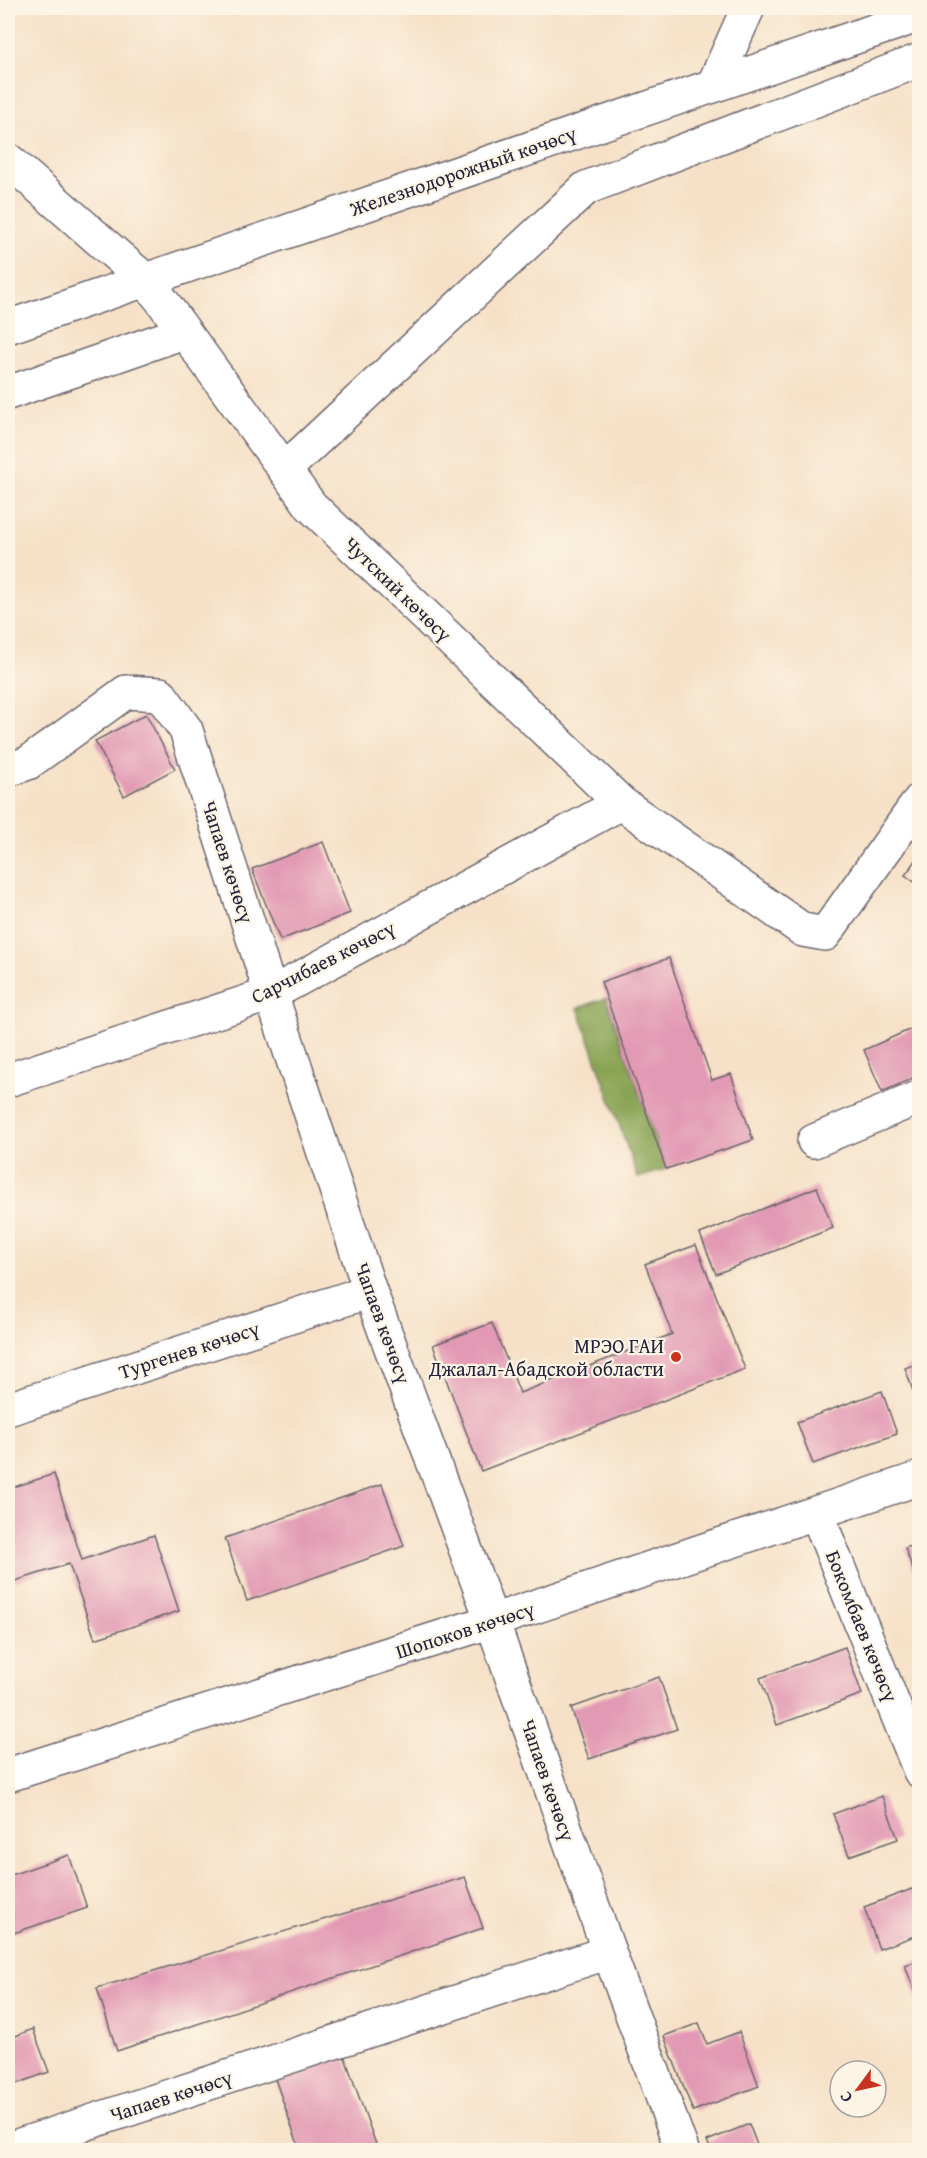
<svg xmlns="http://www.w3.org/2000/svg" width="927" height="2158" viewBox="0 0 927 2158" font-family="'Gentium Book Plus',serif">
	<style>
		.forest { fill: #8aa455; stroke: #566348; stroke-width: 1.5 }
		.building { fill: #e29ab4 }
		.lines { fill: none; stroke-linecap: round; stroke-linejoin: round }
		.minor-casing { stroke: #6c656c; stroke-width: 36 }
		.minor { stroke: #fff; stroke-width: 33 }
		.poi-dot { fill: #c8321e; stroke: #fcf5e5; stroke-width: 2 }
		.labels { text-anchor: middle; stroke-width: 4.5; stroke-linejoin: round; paint-order: stroke }
		.street-label { font-size: 20px; fill: #22223b; stroke: #fcf5e5 }
		.poi-label { font-size: 20px; fill: #22223b; stroke: #fcf5e5; text-anchor: end }
	</style>
	<rect width="100%" height="100%" fill="#fcf5e5"/>
	<filter id="ink" filterUnits="userSpaceOnUse"><feTurbulence type="fractalNoise" baseFrequency=".0167" numOctaves="2"/><feDisplacementMap in="SourceGraphic" scale="12" xChannelSelector="R" yChannelSelector="G"/><feConvolveMatrix kernelMatrix="1 2 1 2 8 2 1 2 1" color-interpolation-filters="sRGB"/></filter>
	<filter id="wash" filterUnits="userSpaceOnUse"><feTurbulence type="fractalNoise" baseFrequency=".008" numOctaves="4" result="noise"/><feDisplacementMap in="SourceGraphic" scale="24" xChannelSelector="R" yChannelSelector="G"/><feGaussianBlur stdDeviation="1.35" result="paint"/><feColorMatrix in="noise" values="0 0 0 0 0 0 0 0 0 0 0 0 0 0 0 0 0 1.4 0 .05"/><feComposite in="paint" operator="in"/></filter>
	<g filter="url(#wash)">
		<rect width="100%" height="100%" fill="#f6e1c8"/>
		<polygon class="forest" points="606,998 666,1169 638,1178 578,1008"/>
		<g id="blocks">
			<g class="building">
				<polygon points="146,714 175,769 124,796 95,741"/>
				<polygon points="323,842 350,913 280,940 252,869"/>
				<polygon points="920,855 920,886 905,875"/>
				<polygon points="669,958 712,1080 731,1074 753,1140 666,1169 601,982"/>
				<polygon points="920,1025 920,1075 882,1092 864,1050"/>
				<polygon points="817,1187 833,1228 716,1274 700,1234"/>
				<polygon points="696,1245 745,1369 481,1471 433,1345 492,1323 520,1393 672,1334 645,1264"/>
				<polygon points="920,1363 920,1408 919,1408 905,1368"/>
				<polygon points="882,1391 897,1434 813,1464 797,1422"/>
				<polygon points="54,1474 82,1560 154,1535 179,1611 95,1639 69,1564 9,1583 8,1578 8,1489"/>
				<polygon points="382,1484 404,1546 247,1601 225,1538"/>
				<polygon points="920,1543 920,1586 919,1586 905,1548"/>
				<polygon points="845,1647 862,1694 777,1725 760,1678"/>
				<polygon points="659,1677 677,1729 589,1759 571,1708"/>
				<polygon points="882,1796 898,1839 849,1856 833,1814"/>
				<polygon points="69,1855 87,1908 8,1935 8,1876"/>
				<polygon points="465,1877 483,1928 117,2051 97,1988"/>
				<polygon points="912,1889 920,1908 920,1934 879,1949 864,1907"/>
				<polygon points="920,1960 920,2004 919,2004 905,1965"/>
				<polygon points="699,2023 707,2044 739,2032 759,2086 693,2111 664,2036"/>
				<polygon points="33,2029 49,2072 8,2087 8,2039"/>
				<polygon points="343,2052 378,2150 300,2150 274,2076"/>
				<polygon points="749,2124 759,2150 711,2150 707,2141"/>
			</g>
		</g>
	</g>
	<g filter="url(#ink)">
		<use href="#blocks" fill-opacity="0" stroke="#6c656c" stroke-width="1.5"/>
		<g class="lines">
			<g class="minor-casing">
				<g id="minor">
					<polyline points="713,86 748,8"/>
					<polyline points="8,160 144,279 160,298 311,506 621,803 803,930 825,934 920,800"/>
					<polyline points="8,327 920,15"/>
					<polyline points="8,393 184,332"/>
					<polyline points="285,469 586,188 920,60"/>
					<polyline points="8,770 28,763 126,692 160,694 186,730 271,994 370,1291 492,1621 609,1952 682,2150"/>
					<polyline points="8,1080 271,994 621,803"/>
					<polyline points="814,1141 920,1097"/>
					<polyline points="8,1409 370,1291"/>
					<polyline points="817,1514 920,1771"/>
					<polyline points="8,1775 492,1621 920,1478"/>
					<polyline points="8,2149 609,1952"/>
				</g>
			</g>
			<use href="#minor" class="minor"/>
		</g>
	</g>
	<circle class="poi-dot" cx="676" cy="1357" r="6"/>
	<g class="labels">
		<g class="street-label">
			<text transform="translate(463 171) rotate(-19)" y="7">Железнодорожный көчөсү</text>
			<text transform="translate(398 589) rotate(44)" y="7">Чутский көчөсү</text>
			<text transform="translate(228 862) rotate(72)" y="7">Чапаев көчөсү</text>
			<text transform="translate(323 962) rotate(-27)" y="7">Сарчибаев көчөсү</text>
			<text transform="translate(383 1323) rotate(70)" y="7">Чапаев көчөсү</text>
			<text transform="translate(189 1350) rotate(-18)" y="7">Тургенев көчөсү</text>
			<text transform="translate(862 1626) rotate(68)" y="7">Бокомбаев көчөсү</text>
			<text transform="translate(465 1630) rotate(-18)" y="7">Шопоков көчөсү</text>
			<text transform="translate(548 1780) rotate(71)" y="7">Чапаев көчөсү</text>
			<text transform="translate(171 2096) rotate(-18)" y="7">Чапаев көчөсү</text>
		</g>
		<g class="poi-label">
			<text x="664" y="1353">МРЭО ГАИ<tspan x="664" dy="23">Джалал-Абадской области</tspan></text>
		</g>
	</g>
	<rect width="927" height="2158" fill="none" stroke="#fcf5e5" stroke-width="30"/>
	<g transform="translate(858 2089) rotate(237)"><circle r="28" fill="#fcf5e5" stroke="#a5a1a1" stroke-width="1.5"/>
	<path d="M0-4.5L10 22L0 15L-10 22Z" fill="#c8321e"/>
	<text y="-9" font-size="16" font-weight="bold" text-anchor="middle" fill="#22223b">С</text>
	</g>
</svg>
